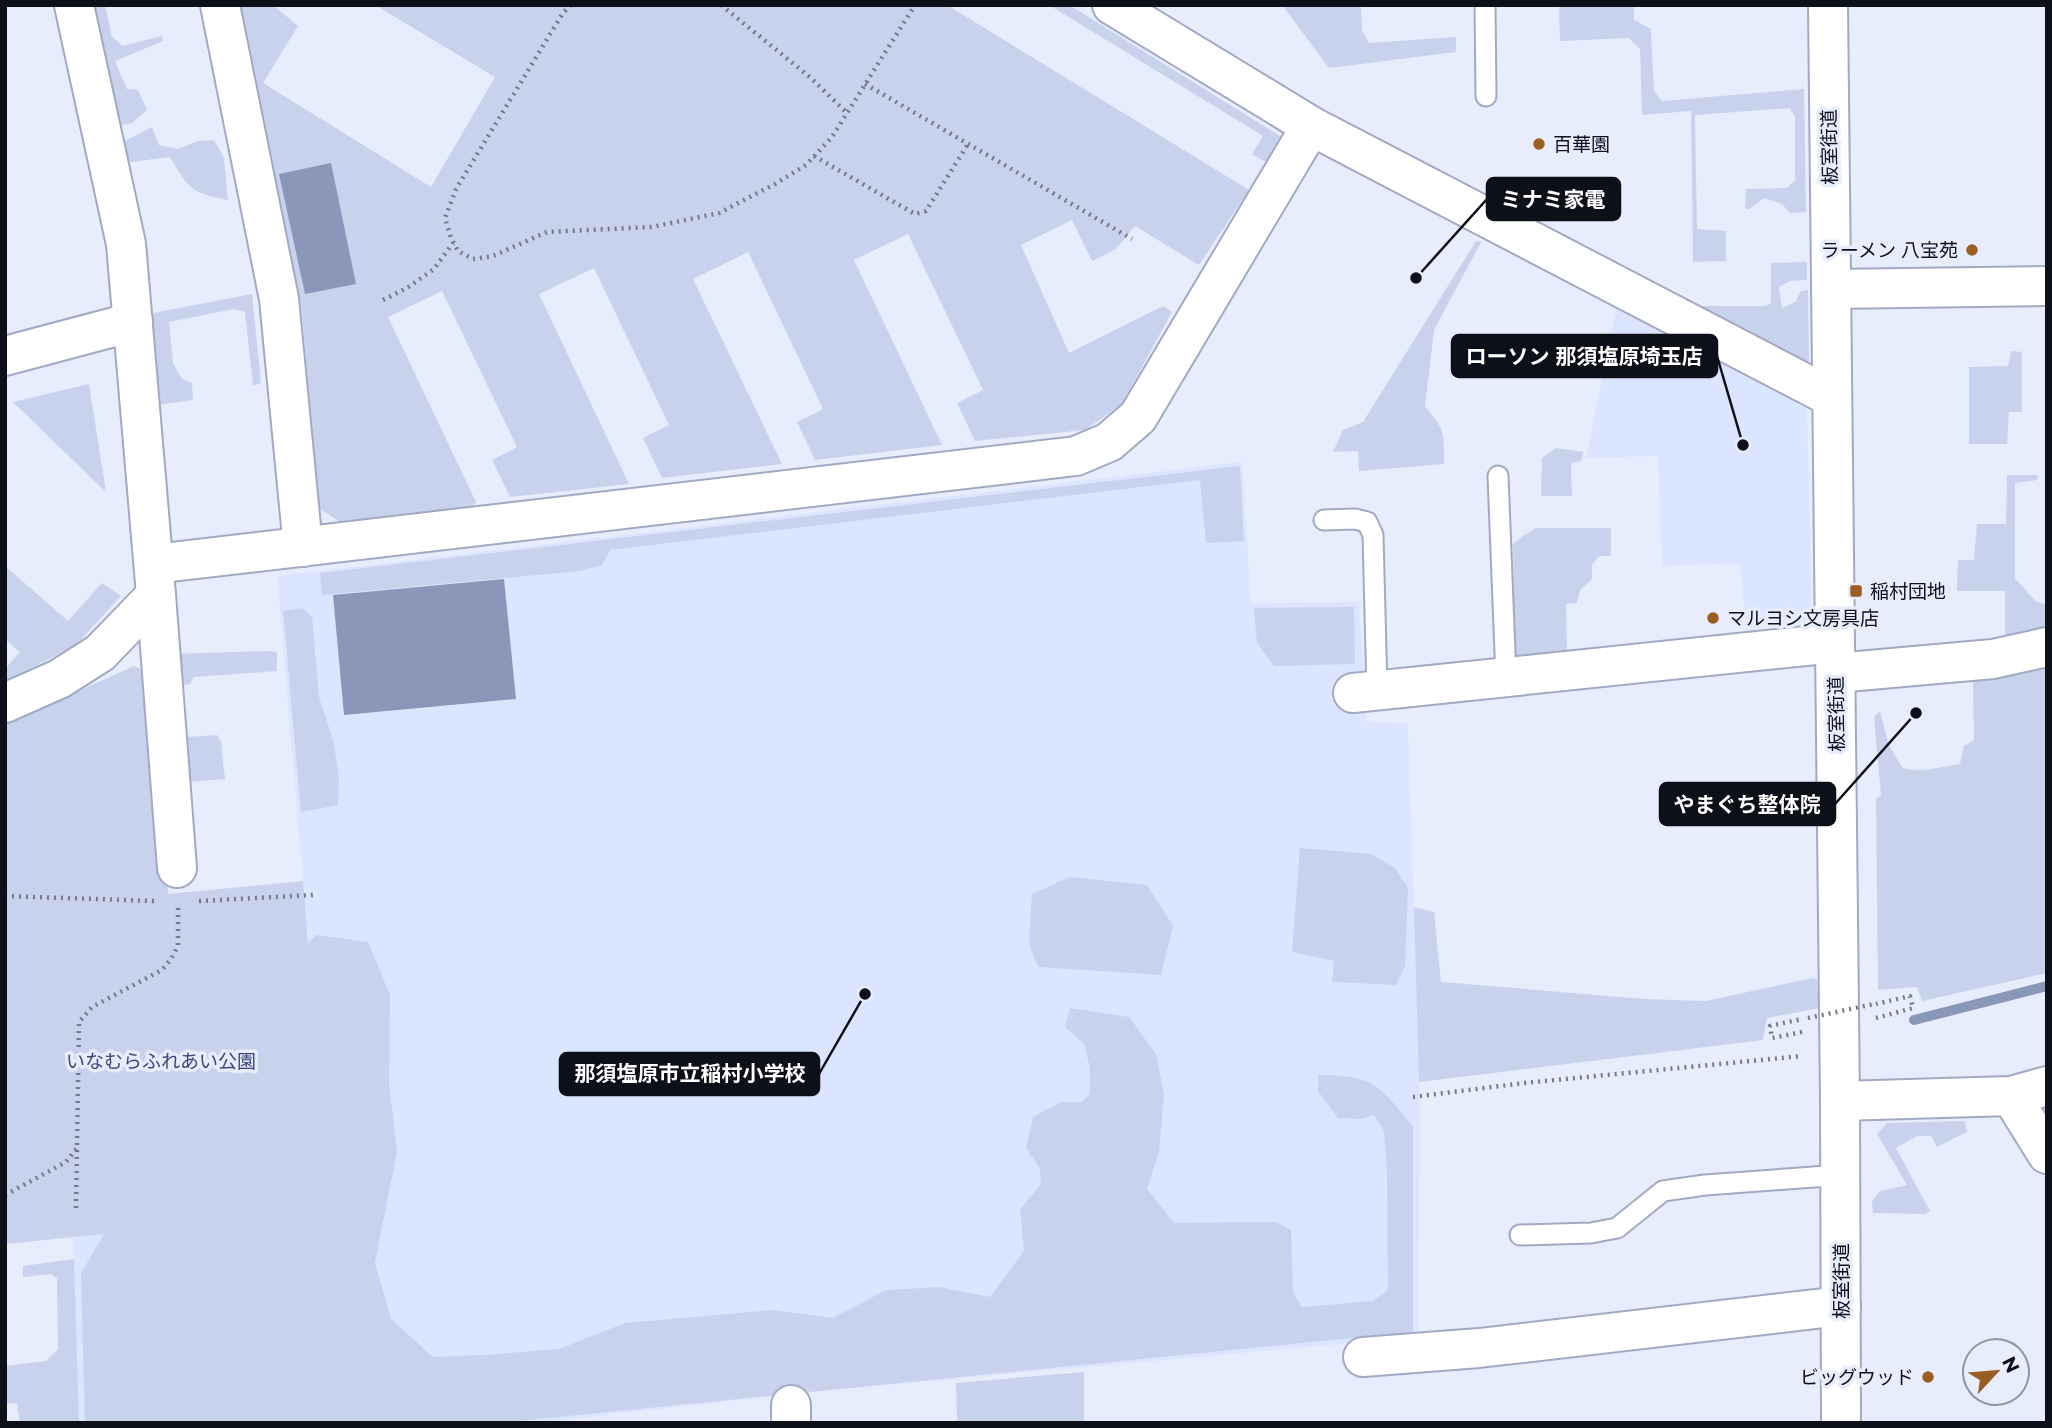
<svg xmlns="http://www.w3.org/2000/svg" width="2052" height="1428" viewBox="0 0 2052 1428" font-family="Montserrat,'Noto Sans JP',sans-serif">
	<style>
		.built { fill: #dbe5ff }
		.green { fill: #c8d2ed }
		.water { fill: #8b97b9 }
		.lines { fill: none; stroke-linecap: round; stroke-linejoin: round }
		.stream { stroke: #8b97b9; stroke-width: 10 }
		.service-casing { stroke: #a1aac2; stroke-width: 23 }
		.minor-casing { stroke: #a1aac2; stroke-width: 42 }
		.secondary-casing { stroke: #a1aac2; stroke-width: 42 }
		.path { stroke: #757a86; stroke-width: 4.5; stroke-dasharray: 2 5; stroke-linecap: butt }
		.service { stroke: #fff; stroke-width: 19 }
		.minor { stroke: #fff; stroke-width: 38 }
		.secondary { stroke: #fff; stroke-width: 38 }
		.path-bridge { stroke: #757a86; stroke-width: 4.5; stroke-dasharray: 2 5; stroke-linecap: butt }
		.poi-dot { fill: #9b5e22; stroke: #e7edfd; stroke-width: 2.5 }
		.labels { text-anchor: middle; stroke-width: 7; stroke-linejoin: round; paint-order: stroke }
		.poi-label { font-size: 19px; fill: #0d1019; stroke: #e7edfd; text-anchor: start }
		.street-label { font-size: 19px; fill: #0d1019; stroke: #e7edfd }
		.park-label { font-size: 19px; fill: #3b4979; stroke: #e7edfd }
		.leader { fill: none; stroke: #0d1019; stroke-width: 2.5 }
		.callout-dot { fill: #0d1019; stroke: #e7edfd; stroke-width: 2.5 }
		.callout { fill: #0d1019; stroke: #0d1019; stroke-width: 2.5 }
		.callout-label { font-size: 21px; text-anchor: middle; font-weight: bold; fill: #fff }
	</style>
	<rect width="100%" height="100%" fill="#e7edfd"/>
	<g class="built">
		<polygon points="1617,305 1807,409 1812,622 1746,627 1740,563 1662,566 1658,456 1586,458"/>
		<polygon points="1242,462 1251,603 1359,602 1366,722 1408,723 1420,1100 1418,1337 797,1393 539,1423 79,1423 73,1237 331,1207 277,576"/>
	</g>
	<g class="green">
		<polygon points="86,5 105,5 112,37 122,46 162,36 163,41 115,61 127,89 138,90 147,110 132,123 114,127 97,51 99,22 88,12"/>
		<polygon points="238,5 273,5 298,26 263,83 431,187 495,77 375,5 947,5 1249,190 1199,265 1135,226 1116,249 1092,261 1072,220 1021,245 1069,353 1163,306 1172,312 1121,405 1085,430 975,441 957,403 983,390 908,234 854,260 942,445 815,460 797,422 823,409 748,252 693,279 782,464 662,478 643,438 669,425 594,268 539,294 629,484 510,497 492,460 517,447 442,291 388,317 476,502 471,508 340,522 319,508 302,313"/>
		<polygon points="1049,5 1069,5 1280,136 1266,162 1252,154 1263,136"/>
		<polygon points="1282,5 1361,5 1362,30 1369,43 1456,37 1456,52 1329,68"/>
		<polygon points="1559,5 1634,5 1634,20 1651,29 1654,91 1662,101 1804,89 1806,212 1790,213 1782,204 1764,198 1749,209 1745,209 1746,189 1787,188 1795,180 1795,117 1790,108 1695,115 1697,229 1726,231 1726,261 1693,262 1691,111 1642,115 1640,49 1629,38 1560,41"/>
		<path d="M152,127L159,145L178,149L198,141L214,140L224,158L228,200C191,193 189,189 170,157L123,163L119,144Z"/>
		<path d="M1476,241L1481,242L1434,330L1425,407C1446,430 1444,434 1444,464L1359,471L1358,451L1333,452L1343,430L1363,422Z"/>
		<polygon points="1807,262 1807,280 1790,281 1779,287 1782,308 1795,302 1801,291 1808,290 1809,361 1805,364 1697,306 1765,306 1771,303 1771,263"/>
		<polygon points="252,294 261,383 253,386 245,312 234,309 169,322 173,363 182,379 192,383 193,400 157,405 148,314"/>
		<polygon points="2011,351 2022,352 2022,412 2009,412 2007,444 1969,444 1969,367 2008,366"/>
		<polygon points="89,384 106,492 13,402"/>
		<polygon points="1556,448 1584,452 1581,461 1571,463 1572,496 1541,496 1542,458"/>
		<polygon points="1240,466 1244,541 1206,543 1200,480 610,550 602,565 580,571 322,595 320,573"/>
		<polygon points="2007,475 2038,475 2037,480 2015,483 2015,578 2035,601 2047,605 2047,631 2005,642 2005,591 1957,591 1958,560 1974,560 1977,524 2006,524"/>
		<polygon points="1536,528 1611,528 1611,556 1599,556 1592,565 1592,579 1580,590 1577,603 1566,604 1567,655 1515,657 1513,544 1521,537"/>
		<polygon points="5,566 68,621 102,583 121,596 76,645 8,680 5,675 5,669 20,652 5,639"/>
		<polygon points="1354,607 1355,664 1274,666 1257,643 1254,608"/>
		<polygon points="303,608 312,617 319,697 333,740 339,777 338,805 301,812 283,611"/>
		<polygon points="266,651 277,652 277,671 194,677 190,684 178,687 176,654"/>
		<path d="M2047,661V973L1922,1001L1917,987L1878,990L1876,799L1881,795L1874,717L1880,711L1889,746L1903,768C1921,773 1941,767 1960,764L1964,746L1974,740L1973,680Z"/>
		<path d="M134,666L150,673L168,894L303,881L308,943L316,935L368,942L390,995L389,1083L397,1152L375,1262L391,1319L433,1357L484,1355L559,1349L625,1323L772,1310L833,1318L886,1290L939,1287L990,1297L1024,1251L1020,1209L1041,1184L1040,1169L1026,1148L1033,1117L1061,1102H1082L1090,1094V1068L1084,1044L1065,1027L1070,1008L1129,1017L1156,1054L1164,1094L1159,1152L1147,1189L1174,1223L1276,1222L1291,1230L1293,1293L1302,1307L1372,1301L1388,1290L1387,1172L1384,1131L1374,1115L1360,1119L1338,1118L1318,1091V1075C1334,1075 1361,1076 1374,1085C1389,1095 1401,1113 1413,1126V1332L499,1423H85L81,1273L104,1234L5,1244V724Z"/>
		<polygon points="217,735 221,742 225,779 189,782 185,737"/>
		<polygon points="1300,848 1371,854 1395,868 1408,888 1405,966 1396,985 1332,982 1334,961 1292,952"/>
		<polygon points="1070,877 1147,885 1173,926 1161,975 1038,967 1029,944 1032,894"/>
		<polygon points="1414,907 1434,912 1441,982 1644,999 1706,1001 1813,978 1817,980 1819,1008 1767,1018 1763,1040 1419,1082"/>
		<polygon points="1965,1121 1967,1132 1937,1147 1931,1136 1917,1136 1896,1148 1930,1211 1925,1214 1873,1213 1872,1201 1880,1191 1907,1185 1877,1134 1887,1123"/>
		<polygon points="74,1259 79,1423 20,1423 17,1403 5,1404 5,1366 46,1361 58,1349 57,1278 51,1274 23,1277 23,1266"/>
		<polygon points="1084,1372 1084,1423 957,1423 956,1383"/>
	</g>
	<g class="water">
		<polygon points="331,163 356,284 305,294 279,174"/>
		<polygon points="504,579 516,699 344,715 333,595"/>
	</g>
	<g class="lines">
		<polyline class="stream" points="1914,1020 2047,986"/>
		<g class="service-casing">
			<g id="service">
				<polyline points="1485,5 1486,96"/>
				<polyline points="1498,476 1506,678"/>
				<polyline points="1324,520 1355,519 1367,522 1373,535 1377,691"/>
				<polyline points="1520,1235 1591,1233 1617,1228 1663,1191 1705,1185 1841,1175"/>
			</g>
		</g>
		<g class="minor-casing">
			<g id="minor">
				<polyline points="74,5 126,244 156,595 177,868"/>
				<polyline points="220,5 279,299 303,547"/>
				<polyline points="1112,5 1311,126 1831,397"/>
				<polyline points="1831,289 2047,286"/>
				<polyline points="5,356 133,322"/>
				<polyline points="154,564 1076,456 1109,442 1138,417 1311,126"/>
				<polyline points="1836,673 1993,659 2047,647"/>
				<polyline points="1353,693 1835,643"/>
				<polyline points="5,703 59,679 100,653 156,595"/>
				<polyline points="2011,1096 2047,1154"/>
				<polyline points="1840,1101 2011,1096 2047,1086"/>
				<polyline points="1363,1357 1479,1348 1841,1306"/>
				<polyline points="791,1405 791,1423"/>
			</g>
		</g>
		<g class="secondary-casing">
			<polyline id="secondary" points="1828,5 1840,1101 1841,1423"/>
		</g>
		<g class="path">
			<polyline points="571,5 563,13 456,189 445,218 451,238 458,251 473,259 493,256 547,232 652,227 719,213 775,184 806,165 832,137 915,5"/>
			<polyline points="721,5 811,78 847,113"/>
			<polyline points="865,84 1132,239"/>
			<polyline points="814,156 915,214 926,211 968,144"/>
			<polyline points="383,300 407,288 434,269 453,243"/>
			<polyline points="5,896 155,901"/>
			<polyline points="199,901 313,895"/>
			<polyline points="1876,1018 1913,1008 1910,996 1876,1004"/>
			<polyline points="1802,1032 1772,1038 1770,1026 1802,1019"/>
			<polyline points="1413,1097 1524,1083 1802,1056"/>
			<polyline points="5,1195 66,1162 77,1148"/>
			<polyline points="76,1208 79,1022 92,1007 162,970 171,959 178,946 178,904"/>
		</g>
		<use href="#service" class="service"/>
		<use href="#minor" class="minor"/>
		<use href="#secondary" class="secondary"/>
		<polyline class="path-bridge" points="1808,1018 1874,1004"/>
	</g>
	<g class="poi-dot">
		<circle cx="1539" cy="144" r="7"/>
		<circle cx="1972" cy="250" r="7"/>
		<rect x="1849" y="584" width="14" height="14" rx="3.5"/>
		<circle cx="1713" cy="618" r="7"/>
		<circle cx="1928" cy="1377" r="7"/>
	</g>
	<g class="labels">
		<g class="poi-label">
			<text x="1553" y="151">百華園</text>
			<text x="1958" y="257" text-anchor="end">ラーメン 八宝苑</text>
			<text x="1870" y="598">稲村団地</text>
			<text x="1727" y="625">マルヨシ文房具店</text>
			<text x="1914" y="1384" text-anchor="end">ビッグウッド</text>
		</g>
		<g class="street-label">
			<text transform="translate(1829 147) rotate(-91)" y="7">板室街道</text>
			<text transform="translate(1836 714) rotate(-91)" y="7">板室街道</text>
			<text transform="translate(1841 1281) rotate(-90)" y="7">板室街道</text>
		</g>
		<g class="park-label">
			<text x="161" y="1068">いなむらふれあい公園</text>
		</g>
	</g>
	<path class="leader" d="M1416 278L1487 199M1743 445L1717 356M1916 713L1835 804M865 994L819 1074"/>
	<g class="callout-dot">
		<circle cx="1416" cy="278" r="7"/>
		<circle cx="1743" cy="445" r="7"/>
		<circle cx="1916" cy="713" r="7"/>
		<circle cx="865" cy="994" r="7"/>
	</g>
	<g class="callout">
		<rect x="1487" y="178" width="133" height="42" rx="7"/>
		<rect x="1452" y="335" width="265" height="42" rx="7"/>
		<rect x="1660" y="783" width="175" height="42" rx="7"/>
		<rect x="560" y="1053" width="259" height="42" rx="7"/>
	</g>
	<g class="callout-label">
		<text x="1553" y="207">ミナミ家電</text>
		<text x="1584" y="364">ローソン 那須塩原埼玉店</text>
		<text x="1747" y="812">やまぐち整体院</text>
		<text x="690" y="1081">那須塩原市立稲村小学校</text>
	</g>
	<rect width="2052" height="1428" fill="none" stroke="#0d1019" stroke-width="14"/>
	<g transform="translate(1996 1372) rotate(64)"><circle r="33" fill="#e7edfd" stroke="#9095a2" stroke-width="2"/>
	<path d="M0-5L12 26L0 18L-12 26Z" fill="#9b5e22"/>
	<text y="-10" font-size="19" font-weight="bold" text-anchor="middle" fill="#0d1019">N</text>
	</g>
</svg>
